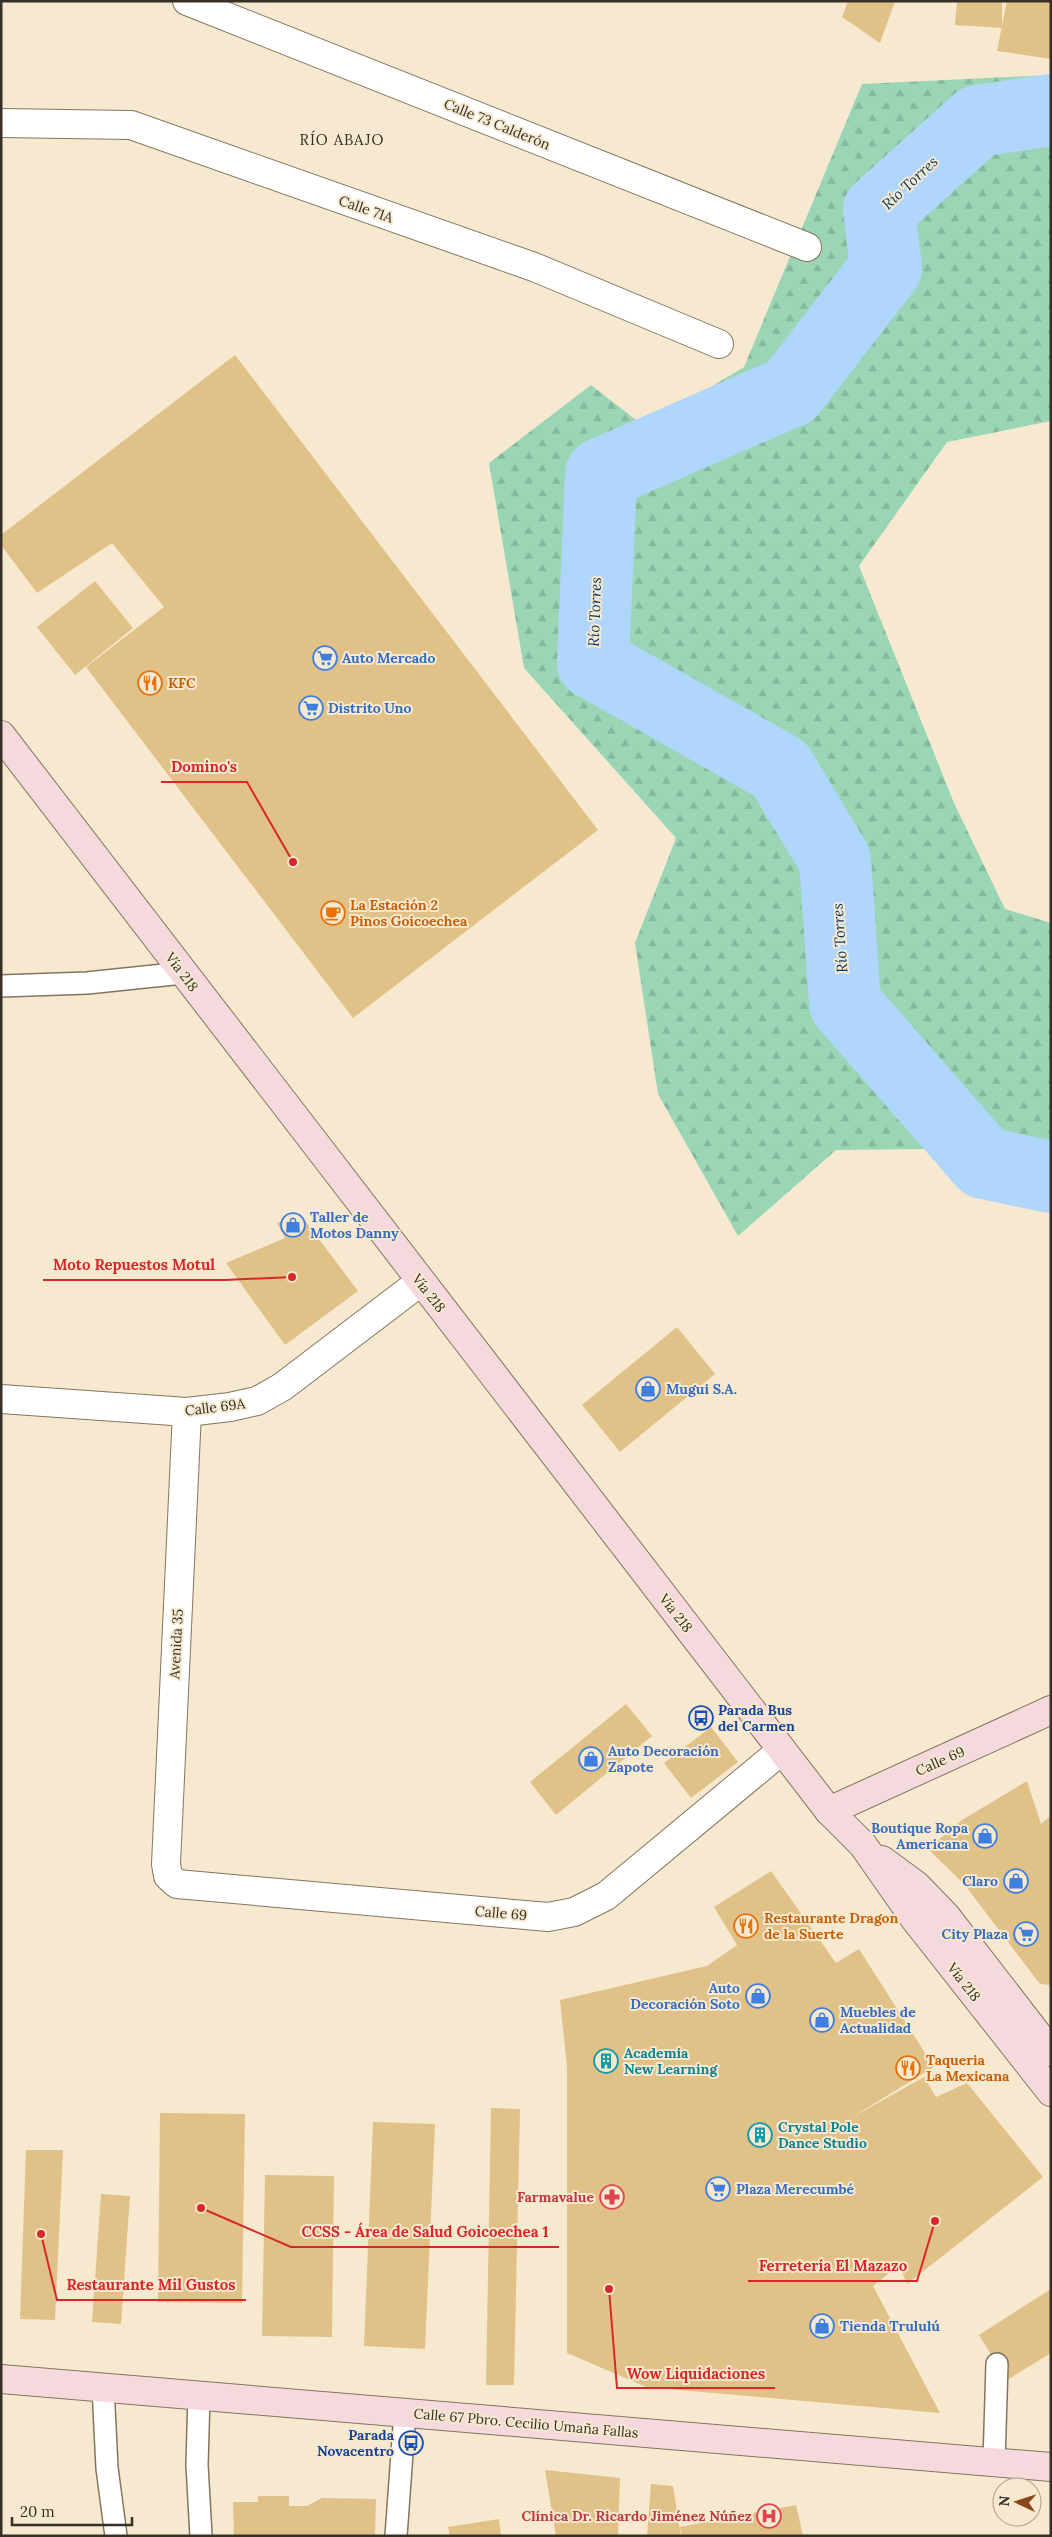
<svg xmlns="http://www.w3.org/2000/svg" width="1052" height="2537" viewBox="0 0 1052 2537" font-family="Lora,serif">
	<style>
		.forest { fill: url(#forest-firs) }
		.lines { fill: none; stroke-linecap: round; stroke-linejoin: round }
		.river { stroke: #b1d6fc; stroke-width: 72 }
		.building { fill: #e0c188 }
		.lane-casing { stroke: #82765f; stroke-width: 24 }
		.street-casing { stroke: #82765f; stroke-width: 30 }
		.secondary-casing { stroke: #82765f; stroke-width: 30 }
		.lane { stroke: #fff; stroke-width: 21 }
		.street { stroke: #fff; stroke-width: 28 }
		.secondary { stroke: #f5d9dd; stroke-width: 28 }
		.labels { text-anchor: middle; stroke-width: 4; stroke-linejoin: round; paint-order: stroke }
		.street-label { font-size: 14px; fill: #363027; stroke: #f7e9d0 }
		.shop-label { font-size: 14px; font-weight: bold; fill: #366cbe; stroke: #f7e9d0; text-anchor: start }
		.food-label { font-size: 14px; font-weight: bold; fill: #c56008; stroke: #f7e9d0; text-anchor: start }
		.transit-label { font-size: 14px; font-weight: bold; fill: #164399; stroke: #f7e9d0; text-anchor: start }
		.culture-label { font-size: 14px; font-weight: bold; fill: #0d838f; stroke: #f7e9d0; text-anchor: start }
		.health-label { font-size: 14px; font-weight: bold; fill: #be3a42; stroke: #f7e9d0; text-anchor: end }
		.neighbourhood-label { font-size: 15px; letter-spacing: 1px; fill: #363027; stroke: #f7e9d0 }
		.water-label { font-size: 15px; font-style: italic; fill: #00355f; stroke: #f7e9d0 }
		.leader { fill: none; stroke: #d62828; stroke-width: 2 }
		.callout-dot { fill: #d62828; stroke: #f7e9d0; stroke-width: 2 }
		.callout-label { font-size: 15px; text-anchor: middle; font-weight: bold; fill: #d62828; stroke: #f7e9d0; stroke-width: 4; stroke-linejoin: round; paint-order: stroke }
	</style>
	<defs>
		<pattern id="forest-firs" width="22" height="20" patternUnits="userSpaceOnUse" patternTransform="scale(1.25)"><rect width="22" height="20" fill="#9ad6b5"/><path d="M5 1l3.5 6h-7zM16 11l3.5 6h-7z" fill="#85b89c"/></pattern>
	</defs>
	<rect width="100%" height="100%" fill="#f7e9d0"/>
	<polygon class="forest" points="1051,75 1051,421 947,442 859,566 954,803 1005,909 1051,923 1051,1212 928,1149 836,1150 738,1236 658,1094 635,943 676,838 524,668 489,463 591,385 645,427 744,367 862,84"/>
	<g class="lines">
		<polyline class="river" points="1051,110 978,121 879,210 886,268 791,391 601,474 593,663 780,769 835,860 845,1004 984,1163 1051,1177"/>
	</g>
	<g class="building">
		<polygon points="848,1 895,1 880,43 842,17"/>
		<polygon points="957,1 1002,1 1002,28 955,25"/>
		<polygon points="1007,1 1051,1 1051,59 997,51"/>
		<polygon points="235,355 598,830 353,1018 86,667 164,607 112,543 37,593 1,545 1,535"/>
		<polygon points="95,581 133,628 75,675 37,627"/>
		<polygon points="300,1214 358,1291 285,1345 226,1263 285,1238 277,1223"/>
		<polygon points="677,1327 715,1374 620,1452 582,1405"/>
		<polygon points="626,1704 652,1736 556,1815 530,1782"/>
		<polygon points="711,1727 738,1762 691,1798 664,1763"/>
		<polygon points="1027,1781 1041,1824 1049,1817 1051,1821 1051,1985 1040,1984 964,1884 928,1849 962,1820"/>
		<polygon points="771,1871 836,1963 859,1949 934,2067 849,2119 924,2077 936,2097 967,2083 1043,2177 907,2284 899,2265 873,2286 940,2413 646,2387 567,2353 567,2067 560,2000 707,1966 737,1945 714,1907"/>
		<polygon points="491,2108 520,2109 514,2385 486,2385"/>
		<polygon points="160,2113 245,2114 242,2303 158,2302"/>
		<polygon points="373,2122 435,2124 425,2349 364,2346"/>
		<polygon points="26,2150 63,2150 55,2320 20,2319"/>
		<polygon points="265,2175 334,2176 332,2337 262,2336"/>
		<polygon points="101,2194 130,2196 121,2324 92,2322"/>
		<polygon points="1051,2289 1051,2353 1007,2380 979,2335"/>
		<polygon points="545,2470 620,2478 618,2536 556,2536"/>
		<polygon points="651,2484 673,2486 681,2536 647,2536"/>
		<polygon points="258,2496 289,2496 289,2506 307,2506 322,2498 376,2499 375,2536 234,2536 233,2502 258,2502"/>
		<polygon points="796,2505 803,2536 682,2536 680,2527"/>
		<polygon points="499,2519 501,2536 450,2536 448,2527"/>
	</g>
	<g class="lines">
		<g class="lane-casing">
			<g id="lane">
				<polyline points="1,986 87,983 183,973"/>
				<polyline points="103,2387 107,2468 116,2536"/>
				<polyline points="199,2395 197,2465 201,2536"/>
				<polyline points="994,2462 997,2364"/>
				<polyline points="396,2536 405,2412"/>
			</g>
		</g>
		<g class="street-casing">
			<g id="street">
				<polyline points="187,1 807,247"/>
				<polyline points="1,123 131,125 534,267 719,344"/>
				<polyline points="1,1399 187,1412 230,1407 257,1401 282,1387 420,1282"/>
				<polyline points="187,1412 166,1864 168,1876 177,1884 548,1917 574,1912 606,1896 782,1750"/>
			</g>
		</g>
		<g class="secondary-casing">
			<g id="secondary">
				<polyline points="1,735 829,1811 863,1845 914,1918 1051,2092"/>
				<polyline points="829,1811 1051,1710"/>
				<polyline points="882,1860 916,1885 946,1916 1051,2052"/>
				<polyline points="1,2379 1051,2467"/>
			</g>
		</g>
		<use href="#lane" class="lane"/>
		<use href="#street" class="street"/>
		<use href="#secondary" class="secondary"/>
	</g>
	<defs>
		<g id="supermarket-ring" transform="scale(1.25)"><circle r="9.5" fill="#f7e9d0" stroke="#3f7fe0" stroke-width="1.5"/><path d="M-6-5.5h2.5l.6 2H6L4.5 2H-2.5L-4.4-4H-6ZM-1.5 3.2a1.3 1.3 0 1 0 .1 0ZM3 3.2a1.3 1.3 0 1 0 .1 0Z" fill="#3f7fe0"/></g>
		<g id="restaurant-ring" transform="scale(1.25)"><circle r="9.5" fill="#f7e9d0" stroke="#e8710a" stroke-width="1.5"/><path d="M-5-6h1v4h1v-4h1v4h1v-4h1v5L-1.5 .5V6h-2V.5L-5-1ZM5-6V6H3V1.5H1.5Q1.5-4 5-6Z" fill="#e8710a"/></g>
		<g id="cafe-ring" transform="scale(1.25)"><circle r="9.5" fill="#f7e9d0" stroke="#e8710a" stroke-width="1.5"/><path d="M-5.5-4.5H6V0H3Q3 3.5 0 3.5H-2.5Q-5.5 3.5-5.5 0ZM3-3.2v2h1.7v-2ZM-6 4.5H4V6H-6Z" fill="#e8710a"/></g>
		<g id="shop-ring" transform="scale(1.25)"><circle r="9.5" fill="#f7e9d0" stroke="#3f7fe0" stroke-width="1.5"/><path d="M-5-2.5h2.3a2.7 3.5 0 0 1 5.4 0H5L5.5 6h-11ZM-1.5-2.5h3a1.5 2.3 0 0 0-3 0Z" fill="#3f7fe0"/></g>
		<g id="bus-ring" transform="scale(1.25)"><circle r="9.5" fill="#f7e9d0" stroke="#1a4fb4" stroke-width="1.5"/><path d="M-5-6H5V4H4V6H2V4H-2V6H-4V4H-5ZM-3.5-4V0h7V-4ZM-3.5 1.2v1.5H-2V1.2ZM2 1.2v1.5H3.5V1.2Z" fill="#1a4fb4"/></g>
		<g id="building-ring" transform="scale(1.25)"><circle r="9.5" fill="#f7e9d0" stroke="#0f9aa8" stroke-width="1.5"/><path d="M-4-6H4V6H1V3H-1V6H-4ZM-2.5-4.3h1.7v1.8h-1.7ZM.8-4.3h1.7v1.8H.8ZM-2.5-1h1.7V.8h-1.7ZM.8-1h1.7V.8H.8Z" fill="#0f9aa8"/></g>
		<g id="pharmacy-ring" transform="scale(1.25)"><circle r="9.5" fill="#f7e9d0" stroke="#e0444e" stroke-width="1.5"/><path d="M-2-6h4v4h4v4h-4v4h-4v-4h-4v-4h4Z" fill="#e0444e"/></g>
		<g id="hospital-ring" transform="scale(1.25)"><circle r="9.5" fill="#f7e9d0" stroke="#e0444e" stroke-width="1.5"/><path d="M-5-5h3v3.5h4V-5h3V5h-3V1.5h-4V5h-3Z" fill="#e0444e"/></g>
	</defs>
	<g fill-rule="evenodd">
		<use href="#supermarket-ring" x="325" y="658"/>
		<use href="#restaurant-ring" x="150" y="683"/>
		<use href="#supermarket-ring" x="311" y="708"/>
		<use href="#cafe-ring" x="333" y="913"/>
		<use href="#shop-ring" x="293" y="1225"/>
		<use href="#shop-ring" x="648" y="1389"/>
		<use href="#bus-ring" x="701" y="1718"/>
		<use href="#shop-ring" x="591" y="1759"/>
		<use href="#shop-ring" x="985" y="1836"/>
		<use href="#shop-ring" x="1016" y="1881"/>
		<use href="#restaurant-ring" x="746" y="1926"/>
		<use href="#supermarket-ring" x="1026" y="1934"/>
		<use href="#shop-ring" x="758" y="1996"/>
		<use href="#shop-ring" x="822" y="2020"/>
		<use href="#building-ring" x="606" y="2061"/>
		<use href="#restaurant-ring" x="908" y="2068"/>
		<use href="#building-ring" x="760" y="2135"/>
		<use href="#supermarket-ring" x="718" y="2189"/>
		<use href="#pharmacy-ring" x="612" y="2197"/>
		<use href="#shop-ring" x="822" y="2326"/>
		<use href="#bus-ring" x="411" y="2443"/>
		<use href="#hospital-ring" x="769" y="2516"/>
	</g>
	<g class="labels">
		<g class="street-label">
			<text transform="translate(497 124) rotate(22)" y="5">Calle 73 Calderón</text>
			<text transform="translate(366 209) rotate(19)" y="5">Calle 71A</text>
			<text transform="translate(182 972) rotate(53)" y="5">Vía 218</text>
			<text transform="translate(429 1293) rotate(52)" y="5">Vía 218</text>
			<text transform="translate(215 1407) rotate(-7)" y="5">Calle 69A</text>
			<text transform="translate(676 1613) rotate(52)" y="5">Vía 218</text>
			<text transform="translate(176 1644) rotate(-87)" y="5">Avenida 35</text>
			<text transform="translate(940 1761) rotate(-24)" y="5">Calle 69</text>
			<text transform="translate(501 1913) rotate(5)" y="5">Calle 69</text>
			<text transform="translate(964 1982) rotate(52)" y="5">Vía 218</text>
			<text transform="translate(526 2423) rotate(5)" y="5">Calle 67 Pbro. Cecilio Umaña Fallas</text>
		</g>
		<g class="shop-label">
			<text x="342" y="663">Auto Mercado</text>
			<text x="328" y="713">Distrito Uno</text>
			<text x="310" y="1222">Taller de<tspan x="310" dy="16">Motos Danny</tspan></text>
			<text x="666" y="1394">Mugui S.A.</text>
			<text x="608" y="1756">Auto Decoración<tspan x="608" dy="16">Zapote</tspan></text>
			<text x="968" y="1833" text-anchor="end">Boutique Ropa<tspan x="968" dy="16">Americana</tspan></text>
			<text x="998" y="1886" text-anchor="end">Claro</text>
			<text x="1008" y="1939" text-anchor="end">City Plaza</text>
			<text x="740" y="1993" text-anchor="end">Auto<tspan x="740" dy="16">Decoración Soto</tspan></text>
			<text x="840" y="2017">Muebles de<tspan x="840" dy="16">Actualidad</tspan></text>
			<text x="736" y="2194">Plaza Merecumbé</text>
			<text x="840" y="2331">Tienda Trululú</text>
		</g>
		<g class="food-label">
			<text x="168" y="688">KFC</text>
			<text x="350" y="910">La Estación 2<tspan x="350" dy="16">Pinos Goicoechea</tspan></text>
			<text x="764" y="1923">Restaurante Dragon<tspan x="764" dy="16">de la Suerte</tspan></text>
			<text x="926" y="2065">Taqueria<tspan x="926" dy="16">La Mexicana</tspan></text>
		</g>
		<g class="transit-label">
			<text x="718" y="1715">Parada Bus<tspan x="718" dy="16">del Carmen</tspan></text>
			<text x="394" y="2440" text-anchor="end">Parada<tspan x="394" dy="16">Novacentro</tspan></text>
		</g>
		<g class="culture-label">
			<text x="624" y="2058">Academia<tspan x="624" dy="16">New Learning</tspan></text>
			<text x="778" y="2132">Crystal Pole<tspan x="778" dy="16">Dance Studio</tspan></text>
		</g>
		<g class="health-label">
			<text x="594" y="2202">Farmavalue</text>
			<text x="752" y="2521">Clínica Dr. Ricardo Jiménez Núñez</text>
		</g>
		<g class="neighbourhood-label">
			<text x="342" y="145">RÍO ABAJO</text>
		</g>
		<g class="water-label">
			<text transform="translate(910 183) rotate(-43)" y="5">Río Torres</text>
			<text transform="translate(595 612) rotate(-88)" y="5">Río Torres</text>
			<text transform="translate(840 938) rotate(-94)" y="5">Río Torres</text>
		</g>
	</g>
	<path class="leader" d="M293 862L247 782H161M292 1277L225 1280H43M201 2208L291 2247H559M935 2221L917 2281H748M41 2234L57 2300H246M609 2289L617 2388H775"/>
	<g class="callout-dot">
		<circle cx="293" cy="862" r="5"/>
		<circle cx="292" cy="1277" r="5"/>
		<circle cx="201" cy="2208" r="5"/>
		<circle cx="935" cy="2221" r="5"/>
		<circle cx="41" cy="2234" r="5"/>
		<circle cx="609" cy="2289" r="5"/>
	</g>
	<g class="callout-label">
		<text x="204" y="772">Domino's</text>
		<text x="134" y="1270">Moto Repuestos Motul</text>
		<text x="425" y="2237">CCSS - Área de Salud Goicoechea 1</text>
		<text x="833" y="2271">Ferretería El Mazazo</text>
		<text x="151" y="2290">Restaurante Mil Gustos</text>
		<text x="696" y="2379">Wow Liquidaciones</text>
	</g>
	<rect width="1052" height="2537" fill="none" stroke="#363027" stroke-width="5"/>
	<g transform="translate(1017 2502) rotate(274)"><circle r="24" fill="#f7e9d0" stroke="#aa9f8c"/>
	<path d="M0-4L9 19L0 12L-9 19Z" fill="#8b471b"/>
	<text y="-8" font-size="14" font-weight="bold" text-anchor="middle" fill="#363027">N</text>
	</g>
	<path d="M12 2517v8h120v-8" fill="none" stroke="#363027" stroke-width="2.5"/>
	<text x="20" y="2517" font-size="15" fill="#363027" stroke="#f7e9d0" stroke-width="4" paint-order="stroke">20 m</text>
</svg>
